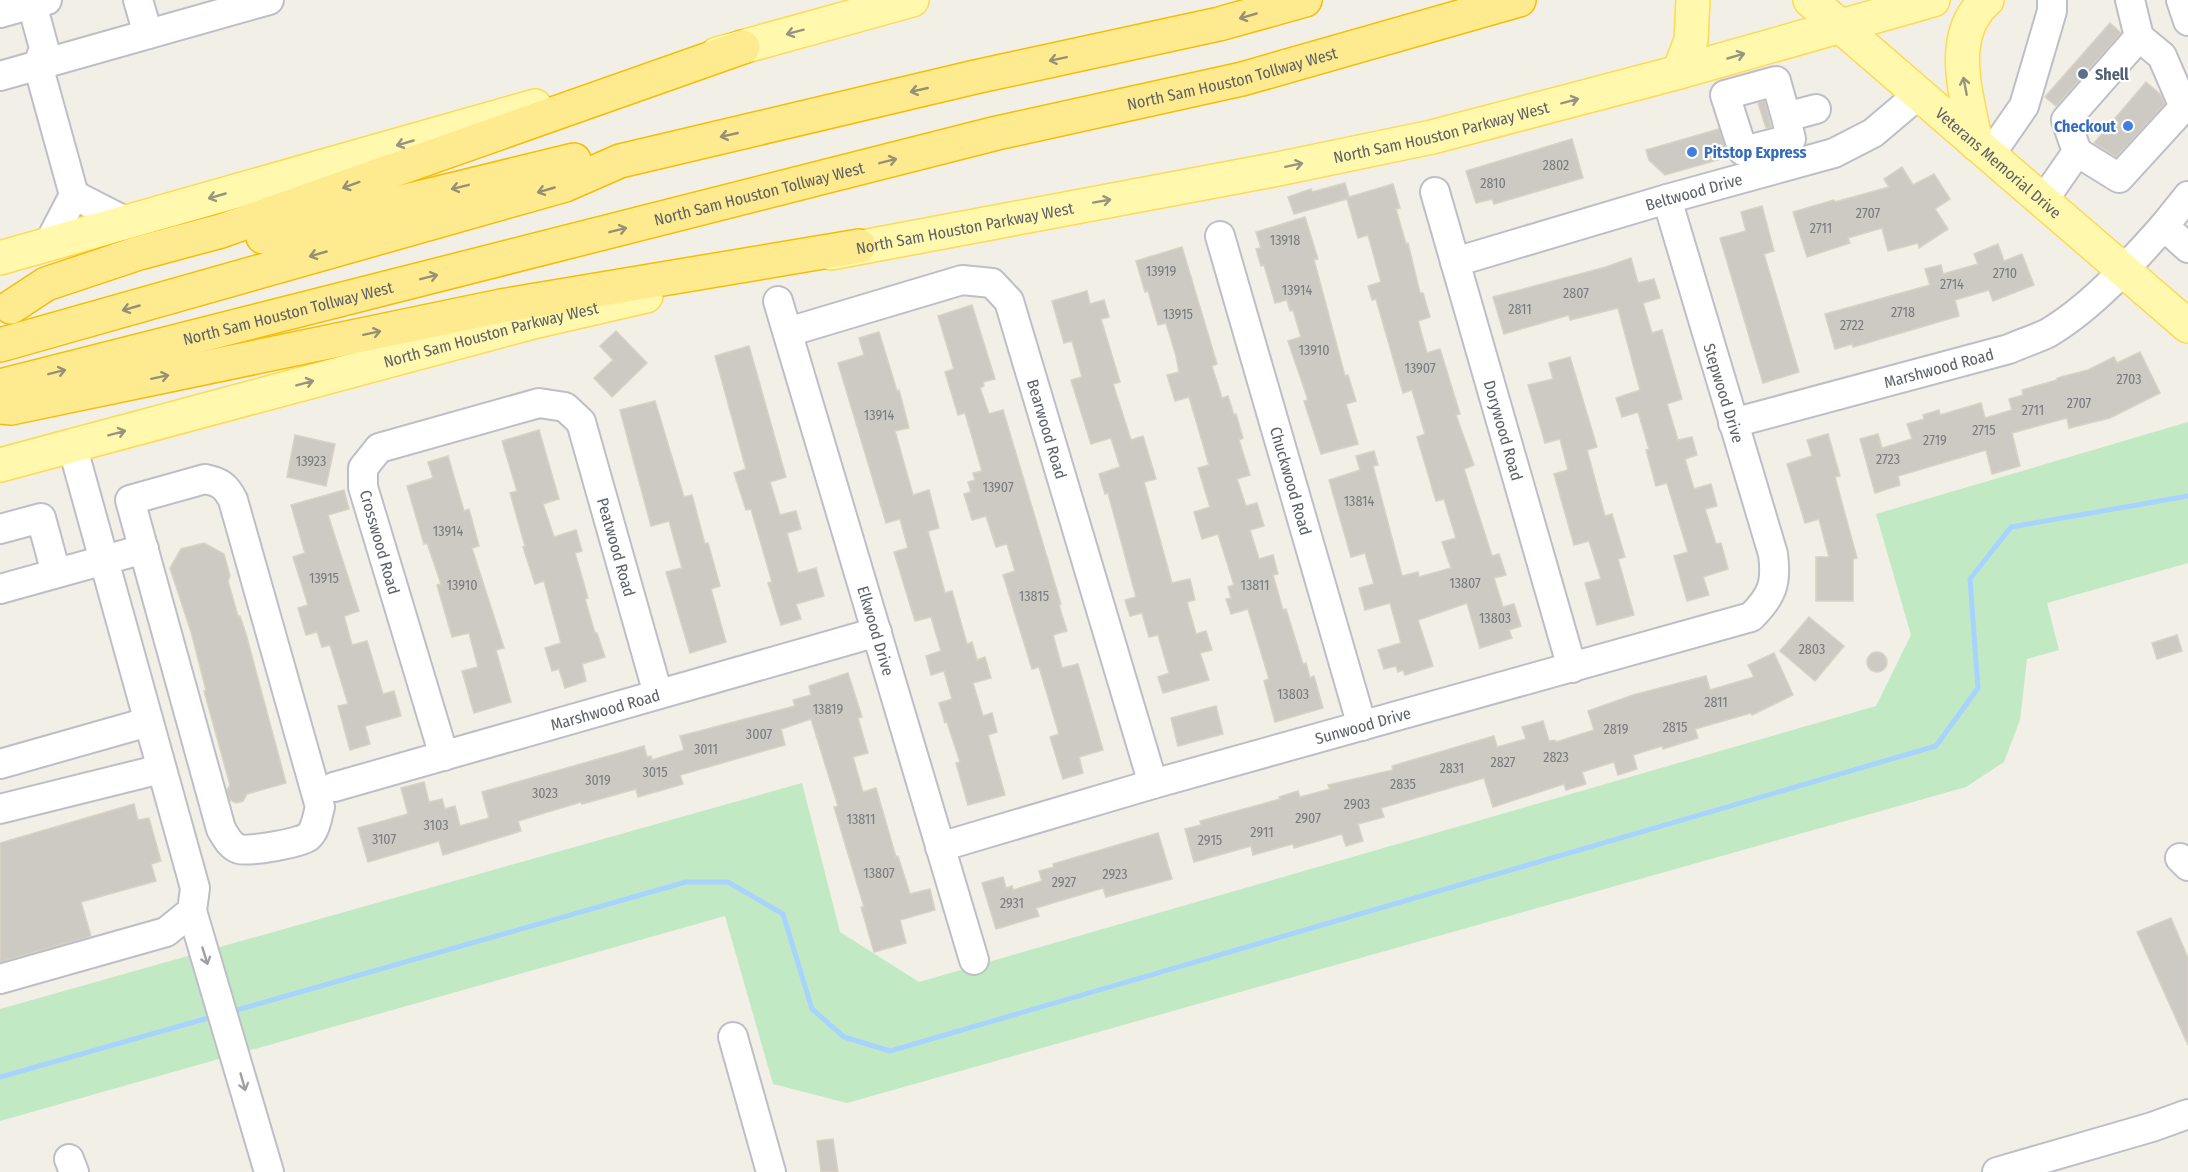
<svg xmlns="http://www.w3.org/2000/svg" width="2188" height="1172" viewBox="0 0 2188 1172" font-family="'Fira Sans Condensed',sans-serif">
	<style>
		.green { fill: #c1eac4 }
		.lines { fill: none; stroke-linecap: round; stroke-linejoin: round }
		.stream { stroke: #a8d3ff; stroke-width: 5 }
		.building { fill: #cccac3; stroke: #d7d2c4; stroke-width: 1.5 }
		.minor-casing { stroke: #bebfc6; stroke-width: 32 }
		.major-casing { stroke: #fddb53; stroke-width: 36 }
		.highway-casing { stroke: #f7bd00; stroke-width: 36 }
		.minor { stroke: #fff; stroke-width: 28 }
		.major { stroke: #fff8ad; stroke-width: 33 }
		.highway { stroke: #ffeb8f; stroke-width: 33 }
		.oneway { stroke: #969176 }
		.oneway2 { stroke: #969680 }
		.oneway3 { stroke: #9ea0a4 }
		.service-dot { fill: #5c6f8a; stroke: #fff; stroke-width: 2 }
		.shop-dot { fill: #3f7fe0; stroke: #fff; stroke-width: 2 }
		.labels { text-anchor: middle; stroke-width: 4.5; stroke-linejoin: round; paint-order: stroke }
		.number-label { font-size: 14px; fill: #797b7f }
		.service-label { font-size: 16px; font-weight: bold; fill: #4e5e75; stroke: #fff; text-anchor: start }
		.street-label { font-size: 16px; fill: #5d6168; stroke: #fff }
		.shop-label { font-size: 16px; font-weight: bold; fill: #366cbe; stroke: #fff; text-anchor: end }
	</style>
	<rect width="100%" height="100%" fill="#f1efe6"/>
	<polygon class="green" points="2188,422 2188,563 2047,603 2059,650 2027,659 2020,720 2004,762 1966,787 847,1103 773,1084 725,916 0,1121 0,1009 802,783 840,932 919,982 1876,706 1911,635 1876,514"/>
	<g class="lines">
		<g class="stream">
			<polyline points="230,1012 686,882 728,882 783,914 812,1009 844,1037 890,1051 1936,746 1978,688 1970,579 2011,527 2188,496"/>
			<polyline points="0,1077 215,1016"/>
		</g>
	</g>
	<g class="building">
		<polygon points="2110,23 2121,33 2056,106 2045,97"/>
		<polygon points="2146,82 2160,94 2165,104 2116,157 2094,143"/>
		<polygon points="1765,101 1771,127 1766,128 1758,103"/>
		<polygon points="1719,129 1728,157 1665,175 1649,160 1646,150"/>
		<polygon points="1572,139 1583,178 1494,204 1492,199 1476,203 1466,171"/>
		<polygon points="1902,167 1913,185 1934,174 1950,199 1935,209 1948,229 1919,248 1918,243 1888,251 1882,228 1848,238 1850,243 1807,257 1793,212 1834,200 1835,202 1889,187 1884,179"/>
		<polygon points="1345,183 1349,197 1393,184 1400,208 1396,209 1406,244 1408,243 1420,293 1423,293 1430,317 1418,321 1427,353 1440,349 1460,414 1456,415 1474,465 1464,469 1492,556 1499,554 1506,575 1494,578 1503,607 1514,604 1521,626 1509,630 1512,638 1480,648 1467,603 1418,620 1433,666 1405,675 1403,670 1398,672 1396,666 1384,669 1378,650 1401,643 1390,603 1365,610 1359,588 1374,584 1365,553 1351,557 1329,480 1360,470 1356,456 1374,451 1378,465 1373,466 1402,576 1418,572 1419,577 1451,568 1442,542 1456,538 1444,499 1436,501 1417,437 1425,434 1412,390 1403,393 1376,299 1372,300 1368,286 1381,282 1368,235 1358,238 1347,199 1294,214 1288,197 1311,189 1312,192"/>
		<polygon points="1762,206 1774,251 1764,254 1799,372 1763,383 1720,238 1746,231 1741,212"/>
		<polygon points="1305,217 1318,259 1314,260 1328,312 1345,376 1348,375 1356,401 1346,404 1358,444 1321,454 1304,401 1308,400 1288,341 1301,337 1293,310 1290,311 1287,300 1275,303 1264,265 1261,266 1256,249 1261,248 1256,232"/>
		<polygon points="1998,244 2004,261 2022,254 2034,285 1993,301 1989,290 1955,300 1959,316 1853,347 1852,344 1835,349 1825,314 1930,285 1925,269 1941,265 1943,274 1978,264 1974,254"/>
		<polygon points="1182,247 1217,364 1212,366 1222,398 1228,396 1234,415 1236,414 1243,438 1239,440 1250,475 1237,479 1246,506 1257,503 1264,526 1250,530 1259,559 1273,555 1278,574 1273,575 1283,610 1286,609 1303,664 1306,663 1310,678 1314,676 1323,708 1275,722 1264,681 1269,679 1248,609 1231,614 1226,599 1231,598 1228,587 1234,585 1218,534 1202,539 1194,512 1210,507 1198,468 1209,465 1189,397 1175,401 1167,375 1179,372 1176,356 1166,323 1158,325 1148,291 1145,292 1136,261"/>
		<polygon points="1631,258 1638,283 1654,279 1660,298 1643,303 1652,333 1662,330 1682,399 1667,404 1678,440 1692,437 1697,455 1685,459 1694,489 1711,484 1717,506 1705,509 1716,544 1721,543 1728,569 1703,577 1709,595 1687,601 1674,556 1688,552 1667,483 1656,486 1646,450 1649,449 1638,412 1622,417 1616,398 1640,390 1618,308 1570,320 1569,315 1504,334 1493,297 1606,267"/>
		<polygon points="1087,291 1090,304 1104,300 1109,317 1101,319 1120,382 1113,384 1131,440 1143,436 1156,479 1144,482 1172,583 1190,579 1195,600 1187,602 1196,634 1206,631 1212,650 1200,653 1209,680 1163,693 1158,677 1169,673 1158,635 1149,637 1142,613 1130,616 1125,600 1136,597 1108,493 1105,494 1099,474 1120,467 1111,438 1091,444 1071,380 1082,377 1072,341 1064,343 1052,301"/>
		<polygon points="972,305 995,379 983,382 984,386 980,388 989,414 1003,410 1061,604 1059,605 1067,631 1053,635 1062,668 1078,664 1103,750 1079,757 1083,773 1063,779 1050,737 1059,734 1039,667 1032,669 1003,575 1015,571 1007,544 996,547 986,516 972,520 964,494 971,492 968,482 975,480 973,473 982,471 965,413 958,415 945,372 954,369 938,316"/>
		<polygon points="616,331 647,363 612,397 594,378 613,360 600,346"/>
		<polygon points="879,332 897,391 899,390 909,428 895,431 913,495 929,490 939,528 928,531 945,593 952,591 967,644 972,642 977,660 985,657 991,678 973,683 983,716 992,713 997,732 988,735 1005,795 968,805 956,763 960,762 947,722 945,723 939,703 952,699 944,671 931,675 926,656 941,651 931,617 915,621 894,552 908,548 900,519 886,523 838,363 864,355 859,338"/>
		<polygon points="749,346 786,477 770,482 780,515 796,511 801,529 787,533 798,573 816,568 824,596 796,604 801,619 781,625 768,583 772,582 751,509 746,510 734,473 746,469 715,356"/>
		<polygon points="2140,352 2160,393 2110,418 2069,428 2067,418 2012,433 2020,466 1992,474 1986,450 1898,476 1900,485 1875,493 1860,439 1878,434 1882,448 1912,439 1907,424 1924,419 1923,415 1939,410 1940,415 1981,403 1985,418 2012,410 2009,399 2023,395 2022,390 2057,380 2057,378 2088,370 2114,357 2117,363"/>
		<polygon points="1570,357 1597,447 1587,450 1605,516 1612,514 1625,557 1618,559 1634,615 1597,625 1585,583 1601,579 1589,541 1574,545 1554,474 1568,470 1560,439 1545,443 1528,385 1553,379 1549,363"/>
		<polygon points="655,401 684,497 692,495 705,544 708,543 720,586 711,589 726,642 690,653 666,572 682,568 669,521 651,526 620,410"/>
		<polygon points="539,430 559,499 543,504 554,537 576,530 582,551 575,553 588,598 585,599 595,633 597,633 605,657 582,664 586,681 565,688 559,669 552,671 545,648 561,643 544,581 535,584 523,547 525,546 510,493 517,491 502,441"/>
		<polygon points="1828,434 1840,476 1835,477 1857,558 1853,559 1853,601 1816,601 1816,557 1829,557 1819,519 1805,523 1787,464 1812,456 1807,440"/>
		<polygon points="295,435 335,444 326,486 287,477"/>
		<polygon points="448,456 464,511 469,509 479,546 472,548 504,648 496,650 511,702 474,713 462,671 478,667 469,633 452,637 437,585 441,584 427,543 424,544 407,486 433,478 428,462"/>
		<polygon points="344,490 349,509 328,515 359,611 344,616 352,645 367,641 383,694 394,691 401,716 365,726 370,744 350,750 338,706 348,704 330,645 322,647 317,632 306,635 298,608 308,605 293,557 305,553 291,505"/>
		<polygon points="204,543 224,554 230,576 228,581 238,616 240,616 246,634 286,783 247,794 243,801 236,803 230,800 227,790 230,785 204,691 206,690 191,632 170,568 181,549"/>
		<polygon points="1809,617 1844,646 1815,681 1780,651"/>
		<polygon points="2177,635 2182,651 2157,659 2152,643"/>
		<circle cx="1877" cy="662" r="10"/>
		<polygon points="1774,653 1793,695 1752,715 1751,713 1695,729 1698,738 1663,749 1662,746 1633,755 1637,769 1618,775 1614,762 1582,772 1586,784 1566,790 1564,784 1493,807 1484,778 1381,808 1384,817 1358,824 1363,841 1346,846 1342,834 1294,848 1293,844 1253,855 1251,846 1194,862 1185,829 1201,825 1200,821 1280,799 1279,797 1298,791 1300,797 1330,789 1328,785 1393,770 1392,766 1494,736 1497,747 1526,739 1522,727 1543,721 1549,741 1555,740 1556,742 1594,730 1588,711 1633,695 1706,676 1710,690 1754,677 1748,665"/>
		<polygon points="848,673 862,717 858,718 868,753 853,757 863,792 876,788 896,857 898,856 910,894 930,889 935,910 900,920 906,943 874,952 861,907 864,907 834,807 838,806 811,719 781,729 785,745 680,775 683,784 638,797 636,789 582,804 581,802 518,821 521,831 443,855 439,841 368,862 358,828 408,814 401,788 424,782 429,802 442,799 445,809 455,806 460,826 489,818 482,792 644,746 647,757 651,756 652,760 684,750 680,736 795,706 793,700 811,695 809,686"/>
		<polygon points="1216,706 1223,734 1178,746 1171,718"/>
		<polygon points="134,804 138,820 149,818 161,861 151,864 156,881 81,902 91,936 0,962 0,843"/>
		<polygon points="1158,833 1172,879 1106,897 1103,888 1036,908 1039,916 996,929 982,883 1003,877 1006,888 1012,886 1013,890 1042,881 1039,871 1054,867 1053,864"/>
		<polygon points="2171,918 2188,958 2188,1045 2137,932"/>
		<polygon points="833,1139 838,1172 821,1172 817,1141"/>
	</g>
	<g class="lines">
		<g class="minor-casing">
			<g id="minor">
				<polyline points="138,0 148,34"/>
				<polyline points="2181,0 2188,21"/>
				<polyline points="32,4 44,48 38,65 74,195"/>
				<polyline points="0,13 47,0"/>
				<polyline points="0,76 269,0"/>
				<polyline points="1786,117 1776,81 1725,95 1743,151 1791,139 1786,117 1816,109"/>
				<polyline points="2077,152 2119,178 2184,107 2162,56 2139,37"/>
				<polyline points="1990,155 2024,106 2052,11 2052,0"/>
				<path id="s1" d="M1435,192L1572,668"/>
				<polyline points="2188,196 2164,226 2188,248"/>
				<polyline points="2043,201 2077,152 2066,120 2139,37 2130,0"/>
				<path id="s2" d="M1220,236L1362,726"/>
				<polyline points="48,245 74,195 117,217 129,222"/>
				<path id="s3" d="M1455,262L1667,199L1834,153L1873,133L1919,94"/>
				<path id="s4" d="M778,301L974,960"/>
				<path id="s5" d="M788,332L962,280L992,283L1009,301L1153,784"/>
				<path id="s6" d="M1733,423L2009,349C2022,343 2036,339 2048,333C2092,307 2131,263 2164,226"/>
				<path d="M205,479C220,482 226,486 233,500L320,807C317,817 316,830 308,837C300,843 249,852 239,849C230,846 226,837 221,829L130,500Z"/>
				<polyline points="0,529 41,518 56,573"/>
				<polyline points="0,589 144,549"/>
				<path id="s7" d="M444,756L363,487V468L379,448L539,403L565,407L581,422L658,694"/>
				<polyline points="0,764 148,722"/>
				<path id="s8" d="M334,787L877,632"/>
				<polyline points="0,809 161,769"/>
				<path id="s9" d="M940,847L1153,784L1751,617C1772,596 1777,584 1773,554L1667,199"/>
				<polyline points="2180,858 2188,866"/>
				<polyline points="192,911 269,1172"/>
				<polyline points="0,979 166,932 192,911 195,888 72,445"/>
				<polyline points="733,1037 771,1172"/>
				<polyline points="69,1159 74,1172"/>
				<polyline points="1997,1172 2152,1127 2188,1114"/>
			</g>
		</g>
		<g class="major-casing">
			<g id="major">
				<path id="s10" d="M1810,0L2188,326"/>
				<polyline points="717,54 912,0"/>
				<polyline points="1679,72 1691,40 1693,0"/>
				<path d="M1976,144C1968,98 1945,36 1987,0"/>
				<path id="s11" d="M831,253L1273,170L1432,137L1679,72L1933,0"/>
				<polyline points="0,258 535,106"/>
				<path id="s12" d="M0,465L529,323L646,296"/>
			</g>
		</g>
		<g class="highway-casing">
			<g id="highway">
				<polyline points="263,237 369,210 574,160"/>
				<polyline points="11,307 46,284 139,253 221,231 743,47"/>
				<polyline points="0,345 565,185 620,161 975,77 1219,24 1305,0"/>
				<path id="s13" d="M0,386L997,133L1242,79L1519,0"/>
				<polyline points="0,407 11,408 501,306 859,246"/>
			</g>
		</g>
		<use href="#minor" class="minor"/>
		<use href="#major" class="major"/>
		<use href="#highway" class="highway"/>
	</g>
	<defs><path id="oneway-shaft" d="M-6 0H5M1.5-3L5.5 0L1.5 3" fill="none" stroke-width="1.6" stroke-linecap="round" stroke-linejoin="round" transform="scale(1.5)"/></defs>
	<g class="oneway">
		<use href="#oneway-shaft" transform="translate(1248 16) rotate(164)"/>
		<use href="#oneway-shaft" transform="translate(1058 59) rotate(168)"/>
		<use href="#oneway-shaft" transform="translate(919 90) rotate(167)"/>
		<use href="#oneway-shaft" transform="translate(729 135) rotate(167)"/>
		<use href="#oneway-shaft" transform="translate(888 161) rotate(-14)"/>
		<use href="#oneway-shaft" transform="translate(351 185) rotate(160)"/>
		<use href="#oneway-shaft" transform="translate(460 187) rotate(166)"/>
		<use href="#oneway-shaft" transform="translate(546 190) rotate(164)"/>
		<use href="#oneway-shaft" transform="translate(618 230) rotate(-14)"/>
		<use href="#oneway-shaft" transform="translate(318 254) rotate(164)"/>
		<use href="#oneway-shaft" transform="translate(429 277) rotate(-14)"/>
		<use href="#oneway-shaft" transform="translate(131 308) rotate(164)"/>
		<use href="#oneway-shaft" transform="translate(372 333) rotate(-12)"/>
		<use href="#oneway-shaft" transform="translate(57 372) rotate(-14)"/>
		<use href="#oneway-shaft" transform="translate(160 377) rotate(-12)"/>
	</g>
	<g class="oneway2">
		<use href="#oneway-shaft" transform="translate(795 32) rotate(165)"/>
		<use href="#oneway-shaft" transform="translate(1736 56) rotate(-16)"/>
		<use href="#oneway-shaft" transform="translate(1965 86) rotate(-101)"/>
		<use href="#oneway-shaft" transform="translate(1570 101) rotate(-15)"/>
		<use href="#oneway-shaft" transform="translate(405 143) rotate(164)"/>
		<use href="#oneway-shaft" transform="translate(1294 165) rotate(-12)"/>
		<use href="#oneway-shaft" transform="translate(217 196) rotate(164)"/>
		<use href="#oneway-shaft" transform="translate(1102 201) rotate(-10)"/>
		<use href="#oneway-shaft" transform="translate(305 383) rotate(-15)"/>
		<use href="#oneway-shaft" transform="translate(117 433) rotate(-15)"/>
	</g>
	<g class="oneway3">
		<use href="#oneway-shaft" transform="translate(205 956) rotate(73)"/>
		<use href="#oneway-shaft" transform="translate(243 1082) rotate(74)"/>
	</g>
	<circle class="service-dot" cx="2083" cy="74" r="6"/>
	<g class="shop-dot">
		<circle cx="2128" cy="126" r="6"/>
		<circle cx="1692" cy="152" r="6"/>
	</g>
	<g class="labels">
		<g class="number-label">
			<text x="1556" y="170">2802</text>
			<text x="1493" y="188">2810</text>
			<text x="1868" y="218">2707</text>
			<text x="1821" y="233">2711</text>
			<text x="1285" y="245">13918</text>
			<text x="1161" y="276">13919</text>
			<text x="2005" y="278">2710</text>
			<text x="1952" y="289">2714</text>
			<text x="1297" y="295">13914</text>
			<text x="1576" y="298">2807</text>
			<text x="1520" y="314">2811</text>
			<text x="1903" y="317">2718</text>
			<text x="1178" y="319">13915</text>
			<text x="1852" y="330">2722</text>
			<text x="1314" y="355">13910</text>
			<text x="1420" y="373">13907</text>
			<text x="2129" y="384">2703</text>
			<text x="2079" y="408">2707</text>
			<text x="2033" y="415">2711</text>
			<text x="879" y="420">13914</text>
			<text x="1984" y="435">2715</text>
			<text x="1935" y="445">2719</text>
			<text x="1888" y="464">2723</text>
			<text x="311" y="466">13923</text>
			<text x="998" y="492">13907</text>
			<text x="1359" y="506">13814</text>
			<text x="448" y="536">13914</text>
			<text x="324" y="583">13915</text>
			<text x="1465" y="588">13807</text>
			<text x="462" y="590">13910</text>
			<text x="1255" y="590">13811</text>
			<text x="1034" y="601">13815</text>
			<text x="1495" y="623">13803</text>
			<text x="1812" y="654">2803</text>
			<text x="1293" y="699">13803</text>
			<text x="1716" y="707">2811</text>
			<text x="828" y="714">13819</text>
			<text x="1675" y="732">2815</text>
			<text x="1616" y="734">2819</text>
			<text x="759" y="739">3007</text>
			<text x="706" y="754">3011</text>
			<text x="1556" y="762">2823</text>
			<text x="1503" y="767">2827</text>
			<text x="1452" y="773">2831</text>
			<text x="655" y="777">3015</text>
			<text x="598" y="785">3019</text>
			<text x="1403" y="789">2835</text>
			<text x="545" y="798">3023</text>
			<text x="1357" y="809">2903</text>
			<text x="1308" y="823">2907</text>
			<text x="861" y="824">13811</text>
			<text x="436" y="830">3103</text>
			<text x="1262" y="837">2911</text>
			<text x="384" y="844">3107</text>
			<text x="1210" y="845">2915</text>
			<text x="879" y="878">13807</text>
			<text x="1115" y="879">2923</text>
			<text x="1064" y="887">2927</text>
			<text x="1012" y="908">2931</text>
		</g>
		<g class="service-label">
			<text x="2095" y="80">Shell</text>
		</g>
		<g class="street-label">
			<text dy="6" stroke="none"><textPath href="#s13" startOffset="1270">North Sam Houston Tollway West</textPath></text>
			<text dy="6" stroke="none"><textPath href="#s11" startOffset="622">North Sam Houston Parkway West</textPath></text>
			<text dy="6" stroke="none"><textPath href="#s10" startOffset="249">Veterans Memorial Drive</textPath></text>
			<text dy="6" stroke="none"><textPath href="#s3" startOffset="249">Beltwood Drive</textPath></text>
			<text dy="6" stroke="none"><textPath href="#s13" startOffset="783">North Sam Houston Tollway West</textPath></text>
			<text dy="6" stroke="none"><textPath href="#s11" startOffset="136">North Sam Houston Parkway West</textPath></text>
			<text dy="6" stroke="none"><textPath href="#s13" startOffset="297">North Sam Houston Tollway West</textPath></text>
			<text dy="6" stroke="none"><textPath href="#s12" startOffset="508">North Sam Houston Parkway West</textPath></text>
			<text dy="6" stroke="none"><textPath href="#s6" startOffset="213">Marshwood Road</textPath></text>
			<text transform="translate(1724 393) rotate(73)" y="6">Stepwood Drive</text>
			<text dy="6" stroke="none"><textPath href="#s5" startOffset="370">Bearwood Road</textPath></text>
			<text dy="6" stroke="none"><textPath href="#s1" startOffset="248">Dorywood Road</textPath></text>
			<text dy="6" stroke="none"><textPath href="#s2" startOffset="255">Chuckwood Road</textPath></text>
			<text transform="translate(380 542) rotate(74)" y="6">Crosswood Road</text>
			<text dy="6" stroke="none"><textPath href="#s7" startOffset="670">Peatwood Road</textPath></text>
			<text dy="6" stroke="none"><textPath href="#s4" startOffset="344">Elkwood Drive</textPath></text>
			<text dy="6" stroke="none"><textPath href="#s8" startOffset="282">Marshwood Road</textPath></text>
			<text dy="6" stroke="none"><textPath href="#s9" startOffset="440">Sunwood Drive</textPath></text>
		</g>
		<g class="shop-label">
			<text x="2116" y="132">Checkout</text>
			<text x="1704" y="158" text-anchor="start">Pitstop Express</text>
		</g>
	</g>
</svg>
